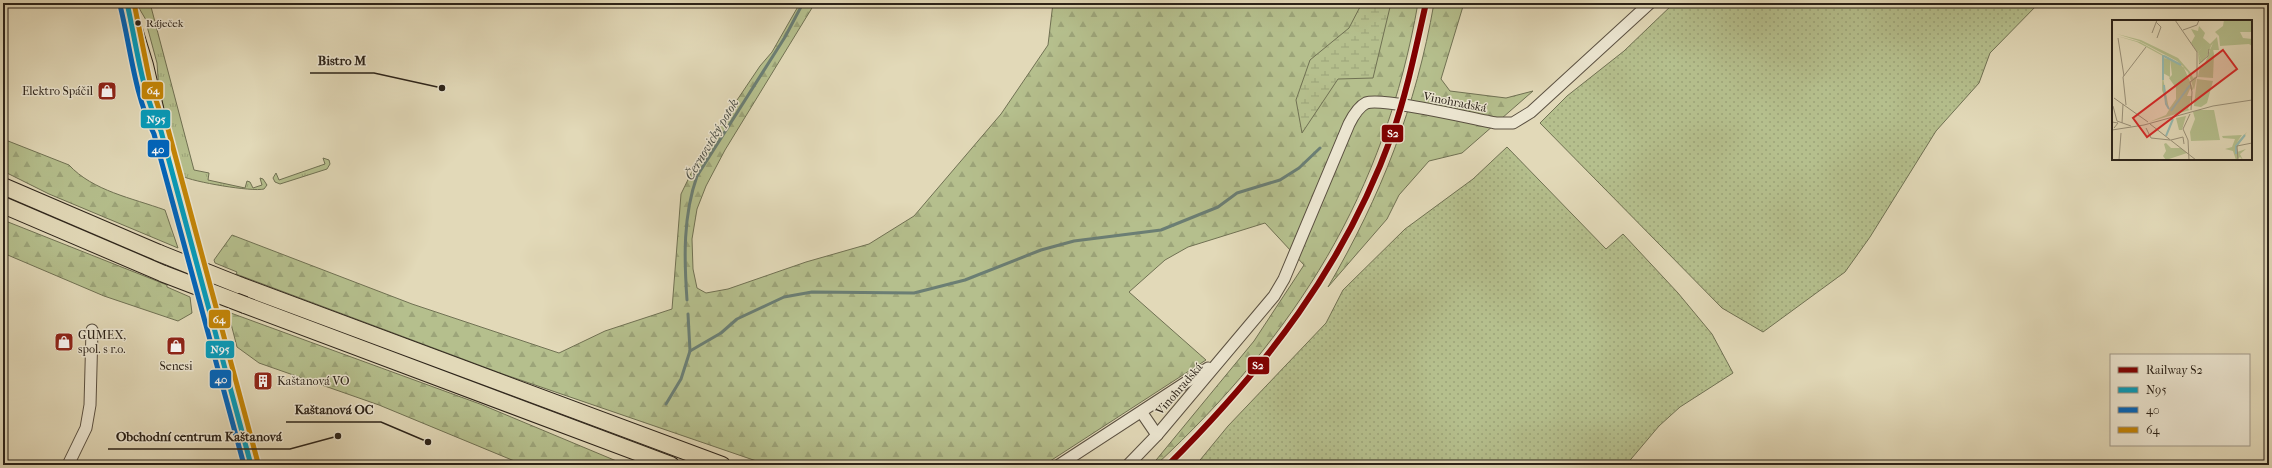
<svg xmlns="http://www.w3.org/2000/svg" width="2272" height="468" viewBox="0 0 2272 468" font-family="'IM FELL French Canon',serif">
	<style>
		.grass { fill: url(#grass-tufts); stroke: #707153 }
		.forest { fill: url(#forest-firs); stroke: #707153 }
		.wetland { fill: url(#wetland-marsh); stroke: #707153 }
		.park { fill: url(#park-dots); stroke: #707153 }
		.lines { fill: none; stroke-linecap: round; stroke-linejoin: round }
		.stream { stroke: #6b7e74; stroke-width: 3 }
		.minor-casing { stroke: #5a5041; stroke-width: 13 }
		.major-casing { stroke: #2c2319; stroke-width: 16 }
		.highway-casing { stroke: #2c2319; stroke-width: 18 }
		.minor { stroke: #ece6d1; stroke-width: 11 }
		.major { stroke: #e2d9b8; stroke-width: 14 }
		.highway { stroke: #e2d9b8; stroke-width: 16 }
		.highway-bridge-casing { stroke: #2c2319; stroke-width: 18; stroke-linecap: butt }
		.highway-bridge { stroke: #e2d9b8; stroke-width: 16 }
		.bus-1-casing { stroke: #ece6d1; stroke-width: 8 }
		.bus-2-casing { stroke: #ece6d1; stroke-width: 8 }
		.bus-3-casing { stroke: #ece6d1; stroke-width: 8 }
		.bus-1 { stroke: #049cbc; stroke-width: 5 }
		.bus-2 { stroke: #0065bd; stroke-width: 5 }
		.bus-3 { stroke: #c48506; stroke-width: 5 }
		.rail-1-casing { stroke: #ece6d1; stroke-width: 9 }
		.rail-1 { stroke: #800000; stroke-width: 6 }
		.bus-dot { fill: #2c2319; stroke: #ece6d1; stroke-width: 1.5 }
		.labels { text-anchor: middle; stroke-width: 3; stroke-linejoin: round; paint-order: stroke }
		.bus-label { font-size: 11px; fill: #2c2319; stroke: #ece6d1; text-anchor: start }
		.poi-label { font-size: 12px; fill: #2c2319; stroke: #ece6d1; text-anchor: start }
		.street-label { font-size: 12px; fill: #2c2319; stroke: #ece6d1 }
		.water-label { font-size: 13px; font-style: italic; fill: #4c5047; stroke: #ece6d1 }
		.inset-river { fill: none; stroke: #95bab1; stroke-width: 2 }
		.inset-road { fill: none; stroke: #999078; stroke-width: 1 }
		.view { fill: #d62828; fill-opacity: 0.15; stroke: #d62828; stroke-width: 2 }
		.inset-edge { fill: none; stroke: #2c2319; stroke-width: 2 }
		.leader { fill: none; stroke: #2c2319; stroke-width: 1.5 }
		.callout-dot { fill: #2c2319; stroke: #ece6d1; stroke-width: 1.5 }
		.callout-label { font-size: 13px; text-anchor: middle; font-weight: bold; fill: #2c2319; stroke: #ece6d1; stroke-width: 3; stroke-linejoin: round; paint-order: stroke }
		.line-badge { stroke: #ece6d1; stroke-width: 1.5 }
		.badge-label { font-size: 11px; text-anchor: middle; font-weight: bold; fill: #fff }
	</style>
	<defs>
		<pattern id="grass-tufts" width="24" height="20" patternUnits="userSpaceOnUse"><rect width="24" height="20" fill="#b5bf8d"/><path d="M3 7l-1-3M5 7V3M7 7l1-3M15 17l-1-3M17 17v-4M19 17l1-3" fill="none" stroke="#9ca479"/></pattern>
		<pattern id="forest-firs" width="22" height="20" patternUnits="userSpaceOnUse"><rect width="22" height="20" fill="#b5bf8d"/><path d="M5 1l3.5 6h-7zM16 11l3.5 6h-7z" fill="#9ca479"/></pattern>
		<pattern id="wetland-marsh" width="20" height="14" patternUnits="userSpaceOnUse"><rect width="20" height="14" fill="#b5bf8d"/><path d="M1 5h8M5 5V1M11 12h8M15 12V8" fill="none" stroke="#9ca479"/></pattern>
		<pattern id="park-dots" width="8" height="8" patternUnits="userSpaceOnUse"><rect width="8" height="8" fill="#b5bf8d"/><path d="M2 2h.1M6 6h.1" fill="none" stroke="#9ca479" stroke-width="1.8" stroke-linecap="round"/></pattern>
	</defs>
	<rect width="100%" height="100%" fill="#e2d9b8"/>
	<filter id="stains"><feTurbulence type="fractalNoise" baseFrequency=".005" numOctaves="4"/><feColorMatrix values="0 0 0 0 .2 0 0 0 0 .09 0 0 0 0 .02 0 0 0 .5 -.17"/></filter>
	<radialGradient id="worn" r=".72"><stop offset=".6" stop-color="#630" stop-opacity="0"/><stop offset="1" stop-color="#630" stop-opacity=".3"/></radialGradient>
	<g class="grass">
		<path d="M136,3H150L194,170L209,173L208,180L245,188L247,181L250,182L253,188L262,185L260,178L263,179L267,185L264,189C252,192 193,182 182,176L159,91L157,63L147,26L149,25Z"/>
		<polygon points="323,158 329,160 330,164 327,169 280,184 275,182 273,178 276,173 279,180 325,164"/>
	</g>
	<g class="forest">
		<path d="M800,3H815L725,150L706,186L697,209L692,239L693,269L697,288L706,293L728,289L806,262L869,244L914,216L1001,114L1048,45L1053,3H1418C1385,193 1296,335 1156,465H1152L1254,341L1304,265L1265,223L1188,247L1165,260L1129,292L1206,360L1044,465H768L503,374L236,274L237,272L215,263L214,260L232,235L412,304L559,353L605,331L672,309L681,194L700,155L760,66L772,52Z"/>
		<path d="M1434,3H1464L1441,79L1450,91L1506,98L1533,91L1462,153L1429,161L1399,195L1387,219L1328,287C1381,196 1416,107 1434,3Z"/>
		<path d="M3,139L69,165C93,191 132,198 165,210L178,248L49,194L3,171Z"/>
		<polygon points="3,220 167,285 167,287 190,297 192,313 178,321 104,296 3,253"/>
		<polygon points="228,312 480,404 626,465 524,465 379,405 259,363 237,347"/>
	</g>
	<polygon class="wetland" points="1362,3 1391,3 1373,78 1338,79 1302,133 1296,100 1310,60 1349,28"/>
	<g class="park">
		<polygon points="1674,3 2039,3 1990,53 1979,83 1936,131 1870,237 1845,272 1763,332 1722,308 1540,123 1567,96 1624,51"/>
		<polygon points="1507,147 1606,249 1623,234 1678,293 1712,334 1733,373 1680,407 1659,426 1626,465 1196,465 1228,426 1326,323 1343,290 1405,229 1473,179"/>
	</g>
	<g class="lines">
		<g class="stream">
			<path d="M687,300C684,258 683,216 697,176L785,37L803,3"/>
			<polyline points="690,351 721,333 737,319 784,297 812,292 914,293 965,280 1041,250 1074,241 1161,230 1218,207 1237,193 1280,180 1299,168 1320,148"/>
			<polyline points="666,404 681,379 690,351 688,314"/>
		</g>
		<g class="minor-casing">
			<g id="minor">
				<polyline points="1142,413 1157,435"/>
				<polyline points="68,465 86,428 90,405 92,330"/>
				<polyline points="1059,465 1208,368"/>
				<path d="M1128,465L1157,435L1274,296L1284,279L1349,124C1353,116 1358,107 1366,103C1383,97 1473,119 1496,123H1513L1531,112L1650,3"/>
			</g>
		</g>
		<g class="major-casing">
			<g id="major">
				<polyline points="127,3 146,65 165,146 195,255"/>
				<polyline points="208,304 251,465"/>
			</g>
		</g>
		<g class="highway-casing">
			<g id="highway">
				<polyline points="3,186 159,253"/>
				<polyline points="3,205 164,274"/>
				<polyline points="239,285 722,465"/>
				<polyline points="245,305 671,465"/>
			</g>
		</g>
		<use href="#minor" class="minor"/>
		<use href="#major" class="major"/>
		<use href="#highway" class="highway"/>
		<g class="highway-bridge-casing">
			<g id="highway-bridge">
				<polyline points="159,253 239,285"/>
				<polyline points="164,274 245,305"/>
			</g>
		</g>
		<use href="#highway-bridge" class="highway-bridge"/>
		<g class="bus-1-casing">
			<path id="bus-1" d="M127,3C137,47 141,90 161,131L251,465"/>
		</g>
		<g class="bus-2-casing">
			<path id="bus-2" d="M120,5C131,49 134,93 154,134L244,465"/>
		</g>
		<g class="bus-3-casing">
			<polyline id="bus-3" points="134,3 150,82 160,112 168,129 258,463"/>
		</g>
		<use href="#bus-1" class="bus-1"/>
		<use href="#bus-2" class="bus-2"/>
		<use href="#bus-3" class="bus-3"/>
		<g class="rail-1-casing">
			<path id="rail-1" d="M1168,465C1266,367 1344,267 1392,135C1407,92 1416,47 1426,3"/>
		</g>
		<use href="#rail-1" class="rail-1"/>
	</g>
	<defs>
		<g id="shop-square" transform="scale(1)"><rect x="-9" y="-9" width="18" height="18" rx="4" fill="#8f2418" stroke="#ece6d1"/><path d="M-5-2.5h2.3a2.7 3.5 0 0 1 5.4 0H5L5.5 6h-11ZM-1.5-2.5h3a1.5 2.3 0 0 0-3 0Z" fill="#fff"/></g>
		<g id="building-square" transform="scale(1)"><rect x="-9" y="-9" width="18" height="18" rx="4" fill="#8f2418" stroke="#ece6d1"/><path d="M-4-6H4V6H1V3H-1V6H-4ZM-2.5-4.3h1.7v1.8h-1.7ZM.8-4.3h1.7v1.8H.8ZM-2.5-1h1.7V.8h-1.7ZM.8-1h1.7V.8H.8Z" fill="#fff"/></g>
	</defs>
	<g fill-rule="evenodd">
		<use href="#shop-square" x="107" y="91"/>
		<use href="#shop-square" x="64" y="342"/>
		<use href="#shop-square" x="176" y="346"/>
		<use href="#building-square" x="263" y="381"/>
	</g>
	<circle class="bus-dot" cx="138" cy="23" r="3.5"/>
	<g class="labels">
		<g class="bus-label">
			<text x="146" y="27">Ráječek</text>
		</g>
		<g class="poi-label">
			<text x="93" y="95" text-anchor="end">Elektro Spáčil</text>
			<text x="78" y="339">GUMEX,<tspan x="78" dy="14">spol. s r.o.</tspan></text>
			<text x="176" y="370" text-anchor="middle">Senesi</text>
			<text x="277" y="385">Kaštanová VO</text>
		</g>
		<g class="street-label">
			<text transform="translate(1455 102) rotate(11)" y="4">Vinohradská</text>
			<text transform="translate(1179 389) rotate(-49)" y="4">Vinohradská</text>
		</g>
		<g class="water-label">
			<text transform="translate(711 139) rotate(-59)" y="5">Černovický potok</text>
		</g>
	</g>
	<g transform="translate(2112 20)">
		<rect width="140" height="140" fill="#e2d9b8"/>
		<path d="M112,0H139L140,12H128L131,18L140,19V26L137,24L108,26L107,16L103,12L111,6ZM51,38L58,39V57L51,53Z" fill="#b5bf8d"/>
		<path d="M87,6L93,13L91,18L98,24L105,17L107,30H98L101,23L99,26L94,24L86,32L90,42L87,43L86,33L79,23L83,16L79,9L86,11ZM5,14L29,20L66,38L79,53L81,58L85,56L82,70L76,52L65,41L27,21ZM5,16L28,22L71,46L81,68V83V70L78,69L75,76H80L76,89L78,90L37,102L54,95L57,90L50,70L51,36L25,22ZM52,37L58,39L60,55L57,58L64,68V79L57,89L51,58ZM135,112L124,129L125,132L134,129L128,134L131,140L128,137L124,140L121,131L113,129L120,127L123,119L111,118L110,116L130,115L125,122Z" fill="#b5bf8d" fill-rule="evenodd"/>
		<path d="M94,23L99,26L95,36L90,42L86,32ZM99,28L101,29L102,34L101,58L86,57L88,47L93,43ZM85,59L101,61L95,83L89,87L82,86ZM85,90H102L108,120L79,121L78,112L83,99L81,92ZM74,96L70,110H67L64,98ZM54,123L59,128H69L75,133L54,140L51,136L54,131L52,124Z" fill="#b5bf8d"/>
		<path class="inset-river" d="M52,36L69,45M51,60V35M52,65L54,84L57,89M59,91L78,65M54,116L61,99M124,134V126L133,115"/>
		<path class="inset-road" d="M63,0L85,32V57L78,62L80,72L79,90M44,2L49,7L45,18M71,10L85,5L87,0M40,13L45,0M6,18L12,56M87,44L96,36L97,29M2,78L36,102M14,85L11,57L34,27M1,86L5,101L19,106M0,102L6,103L2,108M10,103L11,84M38,104L84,140M34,108L39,118L58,120M0,110L32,105L101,86L140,80M59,120L71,117L72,124M7,140L9,113M77,140L76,120L71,109L78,94M126,140L125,126L140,123"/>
		<path class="view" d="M111,30L125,49L35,117L21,98Z"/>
		<rect width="140" height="140" class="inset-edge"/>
	</g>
	<path class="leader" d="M442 88L374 73H310M428 442L381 422H286M338 436L290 449H108"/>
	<g class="callout-dot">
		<circle cx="442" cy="88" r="4"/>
		<circle cx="428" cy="442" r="4"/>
		<circle cx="338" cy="436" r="4"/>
	</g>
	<g class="callout-label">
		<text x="342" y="65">Bistro M</text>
		<text x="334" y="414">Kaštanová OC</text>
		<text x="199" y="441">Obchodní centrum Kaštanová</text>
	</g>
	<g class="line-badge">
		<rect x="141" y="81" width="23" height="19" rx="4" fill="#c48506"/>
		<rect x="140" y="109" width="31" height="20" rx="4" fill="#049cbc"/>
		<rect x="1381" y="124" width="23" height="19" rx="4" fill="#800000"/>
		<rect x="147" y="139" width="23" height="19" rx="4" fill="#0065bd"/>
		<rect x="208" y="309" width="23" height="20" rx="4" fill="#c48506"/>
		<rect x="205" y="340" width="30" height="19" rx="4" fill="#049cbc"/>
		<rect x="1247" y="356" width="23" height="19" rx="4" fill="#800000"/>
		<rect x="209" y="369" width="23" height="20" rx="4" fill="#0065bd"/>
	</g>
	<g class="badge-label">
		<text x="153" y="94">64</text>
		<text x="156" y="123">N95</text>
		<text x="1393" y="137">S2</text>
		<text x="158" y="153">40</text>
		<text x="219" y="323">64</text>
		<text x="220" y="353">N95</text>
		<text x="1258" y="369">S2</text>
		<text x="221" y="383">40</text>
	</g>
	<rect width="2272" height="468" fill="none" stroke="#e2d9b8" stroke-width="16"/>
	<rect x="4" y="4" width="2264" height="460" fill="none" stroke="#2c2319" stroke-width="2"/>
	<rect x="8" y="8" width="2256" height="452" fill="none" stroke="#2c2319"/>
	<rect x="2110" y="354" width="140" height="92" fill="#ece6d1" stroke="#9f9887"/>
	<rect x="2118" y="367" width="20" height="6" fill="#800000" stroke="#9f9887"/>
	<text x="2146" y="374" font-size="12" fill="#2c2319">Railway S2</text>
	<rect x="2118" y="387" width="20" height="6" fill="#049cbc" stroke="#9f9887"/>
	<text x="2146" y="394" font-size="12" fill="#2c2319">N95</text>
	<rect x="2118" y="407" width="20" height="6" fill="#0065bd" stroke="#9f9887"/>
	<text x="2146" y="414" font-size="12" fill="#2c2319">40</text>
	<rect x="2118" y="427" width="20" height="6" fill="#c48506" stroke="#9f9887"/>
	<text x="2146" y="434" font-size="12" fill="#2c2319">64</text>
	<rect width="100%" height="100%" filter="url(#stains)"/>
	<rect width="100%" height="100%" fill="url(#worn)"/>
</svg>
